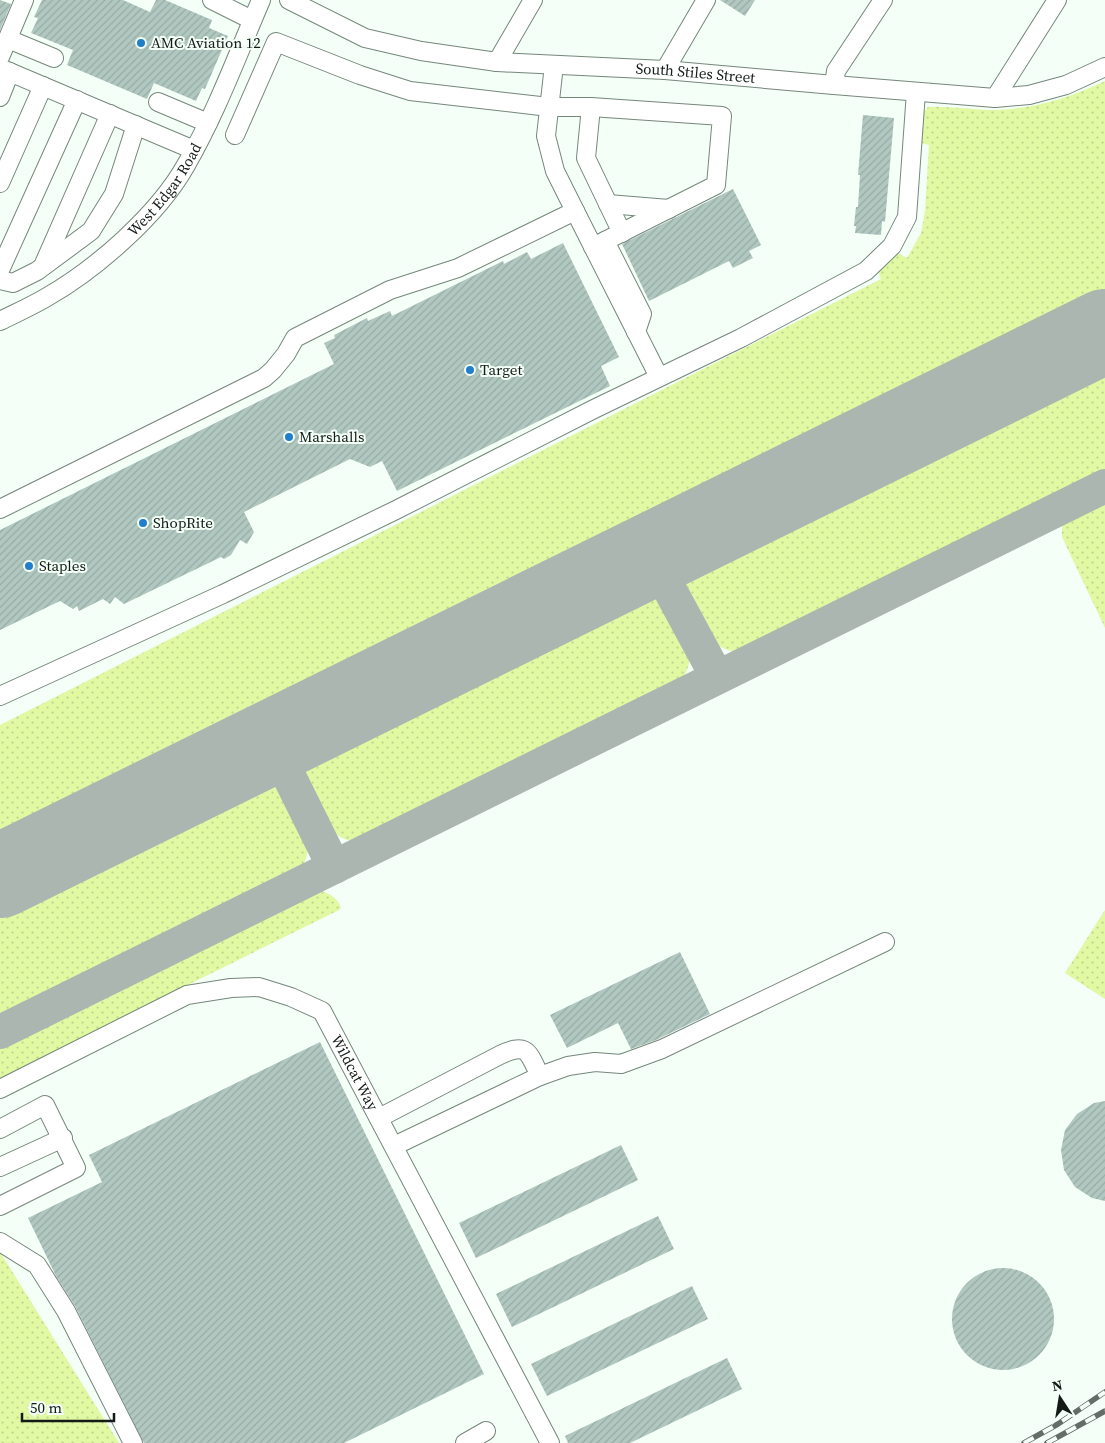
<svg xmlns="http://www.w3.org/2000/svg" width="1105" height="1443" viewBox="0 0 1105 1443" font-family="'Source Serif 4',serif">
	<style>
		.grass { fill: url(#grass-dots) }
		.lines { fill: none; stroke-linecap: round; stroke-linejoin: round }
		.taxiway { stroke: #acb6b0; stroke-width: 34 }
		.runway { stroke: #acb6b0; stroke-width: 84 }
		.building { fill: url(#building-hatch) }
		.minor-casing { stroke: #75877b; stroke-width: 20 }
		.minor { stroke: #fff; stroke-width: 18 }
		.rail-casing { stroke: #646d68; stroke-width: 5.5 }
		.rail { stroke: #f3fff7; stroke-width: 4; stroke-dasharray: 11; stroke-linecap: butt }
		.poi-dot { fill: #217ecb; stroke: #f3fff7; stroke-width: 2 }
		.labels { text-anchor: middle; stroke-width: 4; stroke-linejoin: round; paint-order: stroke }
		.poi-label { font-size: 15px; fill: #141b17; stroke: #f3fff7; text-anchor: start }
		.street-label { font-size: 15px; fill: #141b17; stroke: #f3fff7 }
	</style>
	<defs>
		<pattern id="grass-dots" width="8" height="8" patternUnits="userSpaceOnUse" patternTransform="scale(1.25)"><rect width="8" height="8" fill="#e1f9a3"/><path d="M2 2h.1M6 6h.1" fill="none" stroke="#c0d58c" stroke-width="1.8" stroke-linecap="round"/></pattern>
		<pattern id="building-hatch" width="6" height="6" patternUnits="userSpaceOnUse" patternTransform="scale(1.25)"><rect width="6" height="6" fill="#b1c8c1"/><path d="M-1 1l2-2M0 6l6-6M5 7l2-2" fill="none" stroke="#97aba5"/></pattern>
	</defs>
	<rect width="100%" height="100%" fill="#f3fff7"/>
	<g class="grass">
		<path d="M1105,81V292L0,839V725L881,279L878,271L898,253L907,258L921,233L925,211L929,145L921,143L922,114L928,107C947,106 967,109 986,110C1028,111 1067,99 1105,81Z"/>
		<path d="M1105,371V472L743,653C730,652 719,648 709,639L684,589L683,583L684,579Z"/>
		<path d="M1105,493V628L1062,537C1060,506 1081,504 1105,493Z"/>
		<path d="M655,594H660L666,601L689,650C691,663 687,674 678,685L368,839C328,852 315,801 301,774V769Z"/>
		<path d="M273,782L281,786L285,791C297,817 324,851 294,874L0,1018V917Z"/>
		<path d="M308,889C321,889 337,895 341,908L339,910L0,1078V1041L300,891Z"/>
		<polygon points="1105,910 1105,999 1065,973"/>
		<polygon points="0,1252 119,1443 0,1443"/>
	</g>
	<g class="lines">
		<g class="taxiway">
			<polyline points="651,555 717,677"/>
			<polyline points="272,742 334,867"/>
			<polyline points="0,1032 1105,486"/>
		</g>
		<polyline class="runway" points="0,876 1105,331"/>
	</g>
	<g class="building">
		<polygon points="0,0 11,4 0,30"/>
		<polygon points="42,0 123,0 150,12 156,0 165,0 212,20 209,28 228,36 205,89 202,88 196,101 154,83 147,99 67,65 73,50 31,33 38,18 34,17"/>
		<polygon points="720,0 755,0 745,16"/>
		<polygon points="863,115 894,118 885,222 882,221 881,235 855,233 856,226 854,226 856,207 858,207 860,175 858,175"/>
		<polygon points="733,189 761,245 749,251 753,258 733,268 729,261 649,301 622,244"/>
		<polygon points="563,243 619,357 601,366 610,386 397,491 382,461 370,467 350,459 244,512 254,532 247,544 240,540 231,555 224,559 221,557 124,604 115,597 110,604 103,599 79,611 77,606 73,609 60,601 0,630 0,530 334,364 324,343 335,338 334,335 367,318 368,321 390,311 392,316 503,261 504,264 527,252 531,259"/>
		<polygon points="680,952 710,1014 656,1040 631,1049 618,1023 567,1048 550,1015"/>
		<polygon points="320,1042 484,1374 344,1443 144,1443 75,1306 56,1276 28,1218 102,1182 89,1155"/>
		<polygon points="1105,1101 1105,1201 1092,1198 1075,1187 1064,1170 1061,1150 1065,1130 1077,1114 1094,1103"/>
		<polygon points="621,1145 638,1180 476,1258 459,1223"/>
		<polygon points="658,1216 674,1249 512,1327 496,1294"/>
		<circle cx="1003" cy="1319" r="51"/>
		<polygon points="692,1286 708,1319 547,1396 531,1364"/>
		<polygon points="727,1358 742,1389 630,1443 568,1443 565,1436"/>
	</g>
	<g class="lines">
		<g class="minor-casing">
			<g id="minor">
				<polyline points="212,0 252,20"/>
				<path id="s1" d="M289,0L365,38L421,51L497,62L665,70L834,85L995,98L1029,95L1066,85L1105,67"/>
				<polyline points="8,39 54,58"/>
				<polyline points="0,57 24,0"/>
				<polyline points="497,62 533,0"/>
				<polyline points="0,68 194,150"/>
				<polyline points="665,70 706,0"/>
				<polyline points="834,85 836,71 883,0"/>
				<polyline points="0,97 10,72"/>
				<polyline points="995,98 1057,0"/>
				<polyline points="158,102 208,123"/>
				<polyline points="591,107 586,158 622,233"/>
				<polyline points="235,135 276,42 360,75 410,91 549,107 591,107 722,116 716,185 593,247"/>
				<polyline points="0,183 43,86"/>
				<polyline points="608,204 669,209"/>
				<polyline points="575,211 659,377"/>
				<polyline points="605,241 642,314 636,332"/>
				<polyline points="43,266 110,114"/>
				<polyline points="0,270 77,100"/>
				<polyline points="0,280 13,283 37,271 91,231 114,194 136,125"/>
				<path id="s2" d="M0,321C16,313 32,306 47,297C96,269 158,215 186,165C216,113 237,56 261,0"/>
				<polyline points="0,509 264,378 273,370 286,354 295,338 390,290 458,268 575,211 555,171 546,136 554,65"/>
				<polyline points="0,696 223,594 396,510 594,409 741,338 866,271 892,246 907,217 916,92"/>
				<path id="s3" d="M0,1089L187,995L231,988L259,987L291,997L322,1011L550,1443"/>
				<path d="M379,1118L500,1055C528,1042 528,1052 540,1076"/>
				<polyline points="0,1129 45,1105 76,1168 0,1206"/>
				<polyline points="394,1146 540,1076 568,1066 595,1062 621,1064 662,1049 885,942"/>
				<polyline points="0,1167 63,1138"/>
				<polyline points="0,1242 37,1265 66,1311 133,1443"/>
				<polyline points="465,1443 486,1431"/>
			</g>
		</g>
		<use href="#minor" class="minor"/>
		<g class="rail-casing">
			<g id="rail">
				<polyline points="1024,1443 1058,1424 1105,1392"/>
				<polyline points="1047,1443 1105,1411"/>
			</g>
		</g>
		<use href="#rail" class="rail"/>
	</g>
	<g class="poi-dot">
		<circle cx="141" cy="43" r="5"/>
		<circle cx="470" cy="370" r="5"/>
		<circle cx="289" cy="437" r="5"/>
		<circle cx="143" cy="523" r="5"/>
		<circle cx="29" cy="566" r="5"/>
	</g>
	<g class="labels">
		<g class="poi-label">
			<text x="151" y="48">AMC Aviation 12</text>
			<text x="480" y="375">Target</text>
			<text x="299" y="442">Marshalls</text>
			<text x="153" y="528">ShopRite</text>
			<text x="39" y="571">Staples</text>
		</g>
		<g class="street-label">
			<text dy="5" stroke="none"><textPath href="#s1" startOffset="418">South Stiles Street</textPath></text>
			<text dy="5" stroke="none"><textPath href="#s2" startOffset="214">West Edgar Road</textPath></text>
			<text dy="5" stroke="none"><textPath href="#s3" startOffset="419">Wildcat Way</textPath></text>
		</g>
	</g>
	<g transform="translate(1060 1398) rotate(348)" stroke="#f3fff7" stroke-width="4" paint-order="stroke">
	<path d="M0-4L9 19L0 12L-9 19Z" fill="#141b17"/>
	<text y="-8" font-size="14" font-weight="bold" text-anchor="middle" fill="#141b17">N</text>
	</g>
	<path d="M22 1413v8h92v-8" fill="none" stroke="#141b17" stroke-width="2.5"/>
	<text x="30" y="1413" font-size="15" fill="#141b17" stroke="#f3fff7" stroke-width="4" paint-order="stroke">50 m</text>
</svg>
